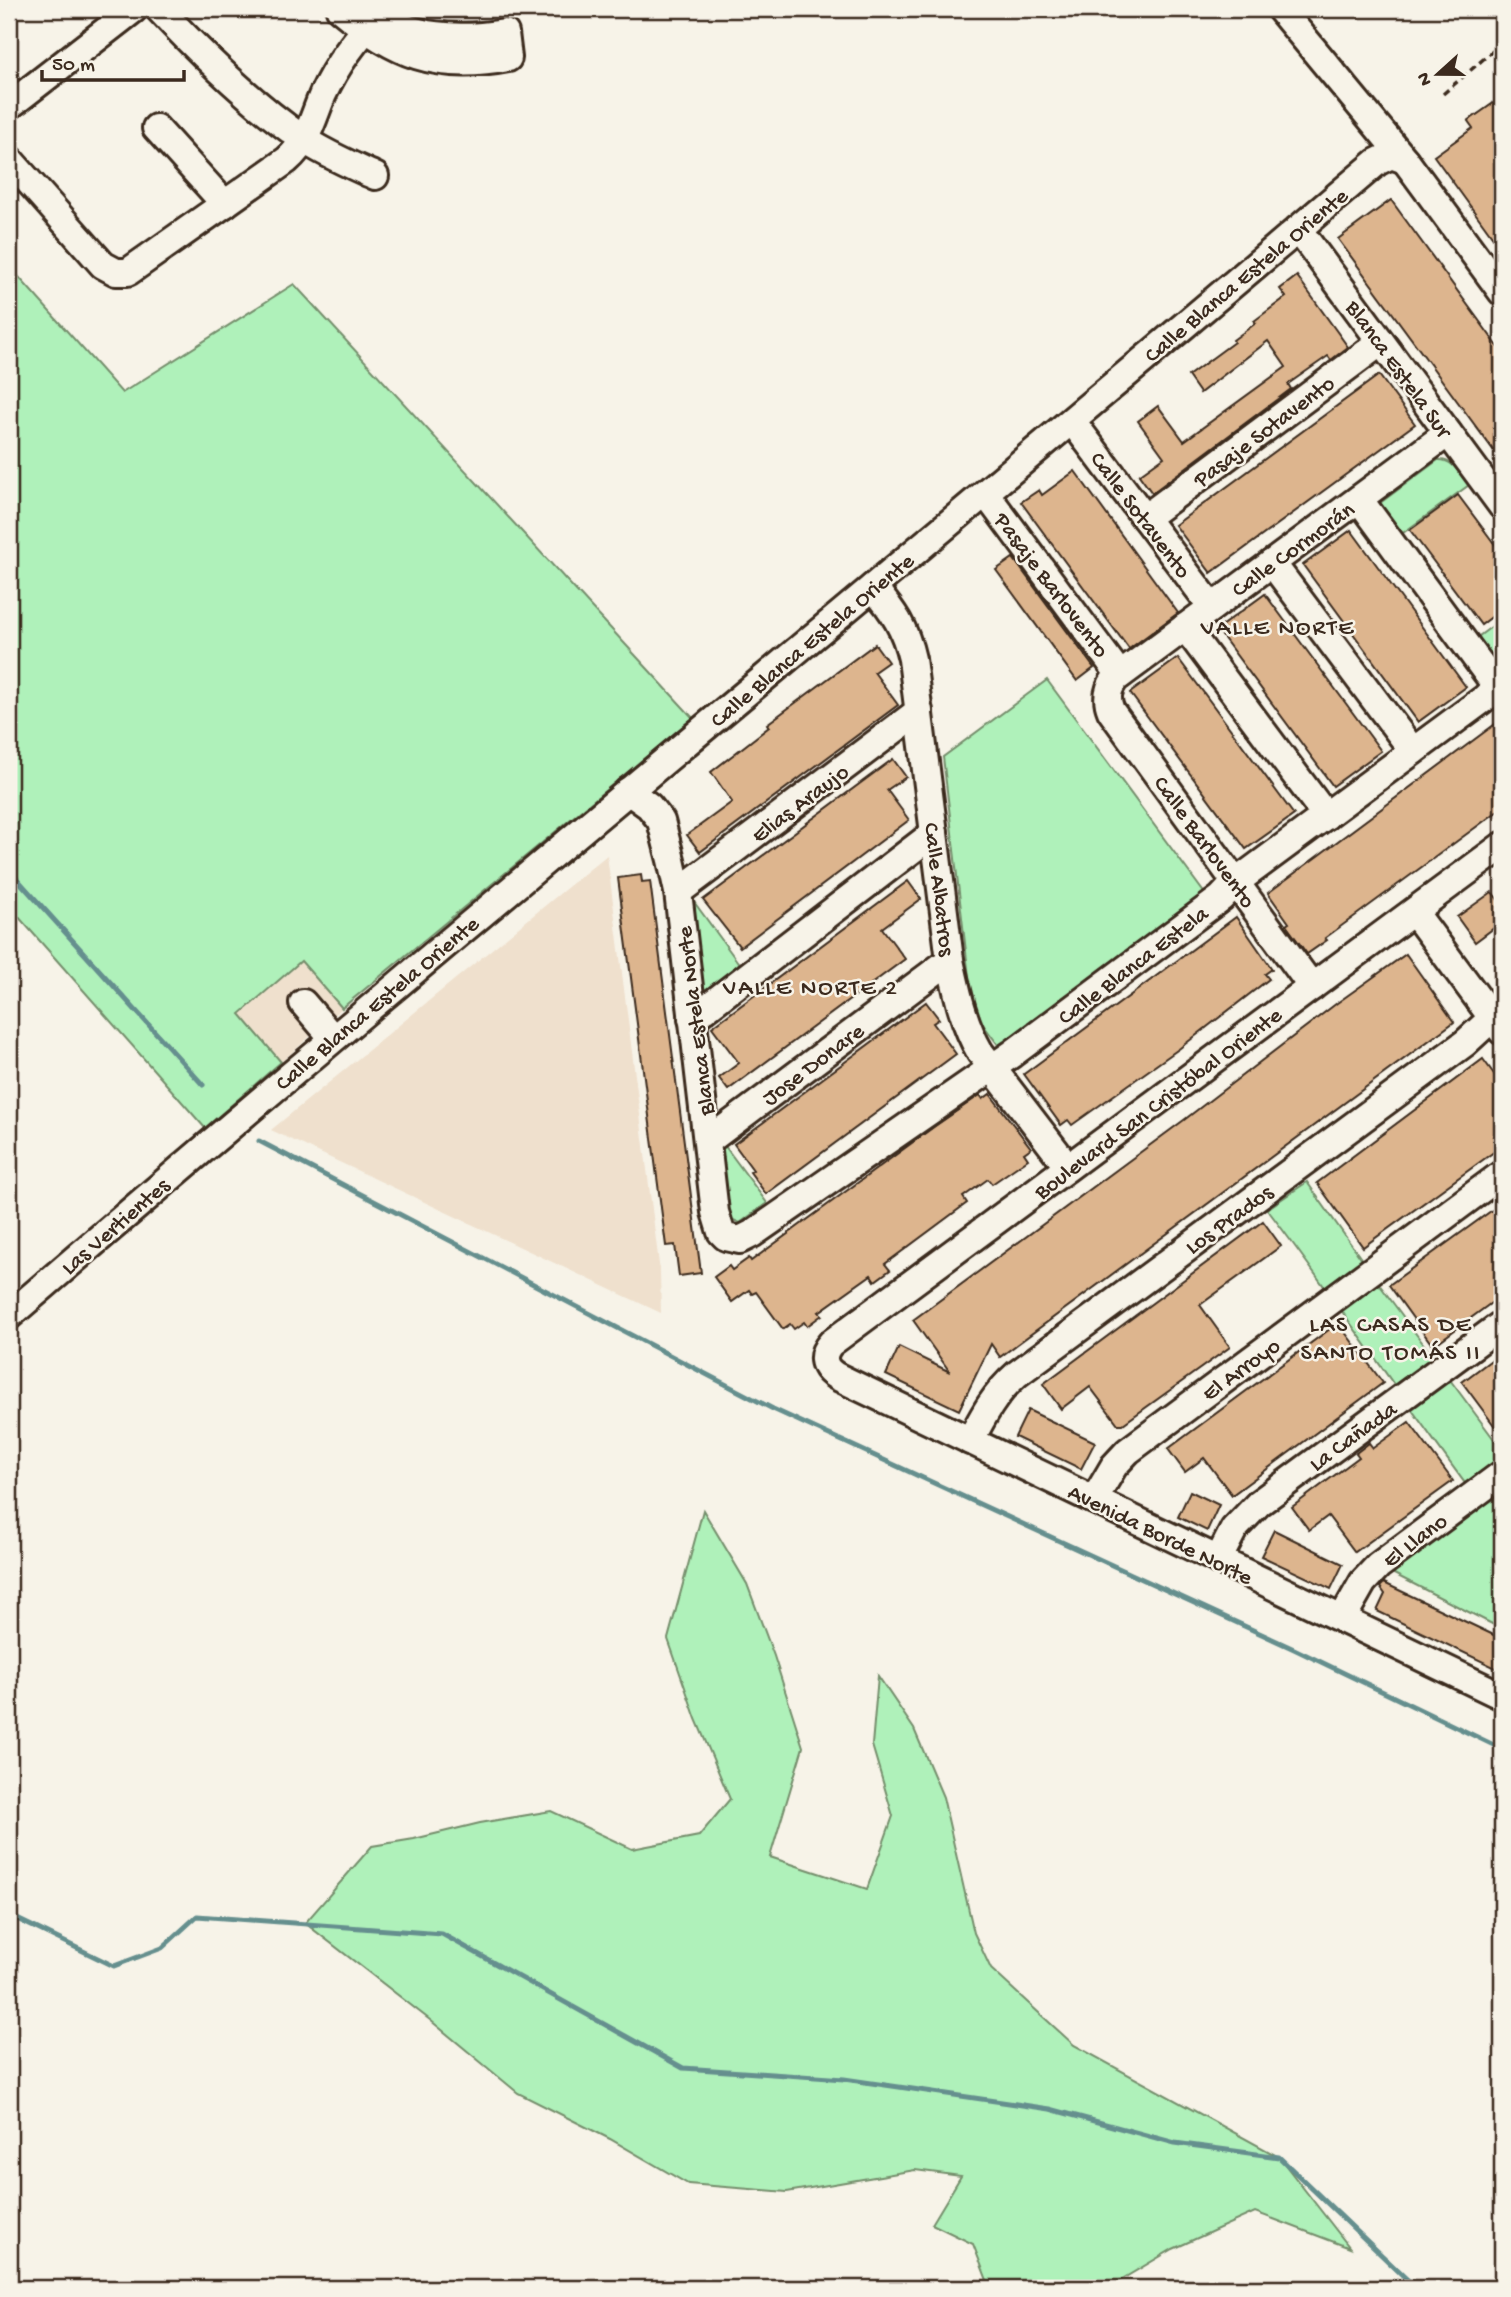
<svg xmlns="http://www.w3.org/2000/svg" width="1511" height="2297" viewBox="0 0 1511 2297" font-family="'Gochi Hand',sans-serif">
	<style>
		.built { fill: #efe0cd }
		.green { fill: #aff1ba; stroke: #758e6c; stroke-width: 2 }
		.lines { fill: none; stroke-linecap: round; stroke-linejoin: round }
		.stream { stroke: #658f8e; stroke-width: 5 }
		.building { fill: #ddb58e; stroke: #3b2a1e; stroke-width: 2 }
		.minor-casing { stroke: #3b2a1e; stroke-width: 32 }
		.path { stroke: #3b2a1e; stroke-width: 3.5; stroke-dasharray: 7 5; stroke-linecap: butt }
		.minor { stroke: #f7f3e8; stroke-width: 26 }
		.labels { text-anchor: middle; stroke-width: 5; stroke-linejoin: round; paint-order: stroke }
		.street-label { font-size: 23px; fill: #3b2a1e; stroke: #f7f3e8 }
		.neighbourhood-label { font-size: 24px; letter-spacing: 2px; fill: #3b2a1e; stroke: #f7f3e8 }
	</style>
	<rect width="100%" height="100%" fill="#f7f3e8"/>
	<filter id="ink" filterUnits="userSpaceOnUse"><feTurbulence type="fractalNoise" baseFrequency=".0143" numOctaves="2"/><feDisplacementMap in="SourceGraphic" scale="14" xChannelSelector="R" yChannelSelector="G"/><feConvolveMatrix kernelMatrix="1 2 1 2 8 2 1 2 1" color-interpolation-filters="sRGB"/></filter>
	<g filter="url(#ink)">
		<g class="built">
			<polygon points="607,855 660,1272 661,1313 271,1130"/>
			<polygon points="301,961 342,1008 281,1062 240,1014"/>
		</g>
		<g class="green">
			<polygon points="9,266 122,393 294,284 693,718 342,1008 301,961 240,1014 281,1062 205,1128 9,906"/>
			<path d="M1438,460C1453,459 1460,474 1469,485L1396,538L1376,506Z"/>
			<polygon points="1502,619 1502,662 1496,669 1471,642"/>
			<polygon points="1047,680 1205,894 999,1046 973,1011 943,757"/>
			<polygon points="689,895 740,965 701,997"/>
			<polygon points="719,1138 767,1203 740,1223 729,1218"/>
			<path d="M1307,1182L1379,1284L1502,1450V1629L1392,1573L1482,1506C1408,1408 1341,1306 1267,1209Z"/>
			<polygon points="703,1510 747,1584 774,1656 803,1747 770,1857 867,1889 893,1816 872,1745 878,1676 914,1729 943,1797 974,1933 991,1969 1074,2045 1279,2157 1350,2248 1255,2212 1173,2249 1107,2288 990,2288 973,2244 932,2224 961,2176 915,2170 787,2192 688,2184 610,2139 518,2093 430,2020 305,1923 372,1846 414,1839 480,1823 551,1811 632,1849 699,1836 730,1799 696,1719 668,1639"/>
		</g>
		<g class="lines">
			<g class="stream">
				<polyline points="9,870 203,1085"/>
				<polyline points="259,1141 773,1409 1294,1649 1502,1749"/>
				<polyline points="9,1915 114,1966 162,1948 197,1916 442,1934 683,2068 844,2079 1050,2109 1175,2143 1279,2157 1416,2288"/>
			</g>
		</g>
		<g class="building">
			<polygon points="1502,97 1502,250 1434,156 1473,128 1468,121"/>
			<polygon points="1391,200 1502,352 1502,462 1338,239"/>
			<polygon points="1297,276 1348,347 1331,360 1328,356 1288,384 1291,389 1152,493 1139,475 1164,457 1138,421 1158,406 1184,441 1286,367 1268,341 1200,393 1188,376 1234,342 1233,340 1256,323 1254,321 1286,297 1280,289"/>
			<polygon points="1379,375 1415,424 1211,573 1175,525"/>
			<polygon points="1075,471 1178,613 1129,649 1021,502 1039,490 1042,495"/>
			<polygon points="1458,495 1502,554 1502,609 1481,625 1410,530"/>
			<polygon points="1351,530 1466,687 1418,722 1303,565"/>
			<polygon points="1013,558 1094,668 1077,681 996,570"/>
			<polygon points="1265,594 1381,751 1333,786 1217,629"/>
			<polygon points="875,644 888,662 874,672 898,705 700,852 687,835 732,802 711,772 769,727 767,724"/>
			<polygon points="1178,658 1294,815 1246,849 1130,693"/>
			<polygon points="1502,719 1502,808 1325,938 1327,940 1307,954 1286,925 1289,923 1268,893"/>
			<polygon points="893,759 906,777 887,790 909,820 740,947 703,900"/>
			<polygon points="641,875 642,882 650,881 701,1273 679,1276 675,1245 666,1246 618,878"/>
			<polygon points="908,881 921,899 882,928 905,959 728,1090 719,1078 739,1063 712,1027"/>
			<polygon points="1492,892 1502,905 1502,922 1475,942 1457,917"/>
			<polygon points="1236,917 1272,969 1265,974 1269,979 1180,1048 1072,1125 1068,1120 1061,1125 1024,1074"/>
			<polygon points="1406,954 1454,1022 1000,1357 991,1344 959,1410 886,1375 899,1347 950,1372 913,1320 1184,1120 1337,1003"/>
			<polygon points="926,1002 939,1019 933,1023 956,1054 766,1194 750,1172 753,1170 734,1144"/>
			<polygon points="1483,1059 1502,1085 1502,1146 1363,1247 1317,1183"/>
			<polygon points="990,1094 1031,1148 1024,1153 1028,1159 992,1184 988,1179 963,1197 967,1203 885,1264 890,1270 875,1281 871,1275 819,1312 822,1315 807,1326 804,1322 794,1329 790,1324 783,1329 756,1292 752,1294 749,1290 732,1302 714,1277 729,1266 732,1270 749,1258 751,1261 935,1126 980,1095 983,1099"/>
			<polygon points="1502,1203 1502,1295 1433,1346 1389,1285"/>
			<polygon points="1263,1221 1281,1246 1200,1305 1230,1347 1123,1424 1118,1424 1090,1387 1061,1409 1043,1384"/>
			<polygon points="1338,1323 1383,1383 1232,1495 1204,1458 1185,1472 1168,1449"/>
			<polygon points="1502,1352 1502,1436 1462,1382"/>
			<polygon points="1028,1410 1095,1442 1081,1469 1015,1437"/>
			<polygon points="1409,1422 1453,1481 1355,1552 1328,1516 1309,1530 1292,1507 1359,1457 1356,1453 1369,1443 1373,1448"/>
			<polygon points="1190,1491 1219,1505 1207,1531 1178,1517"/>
			<polygon points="1274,1530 1343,1564 1331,1589 1261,1556"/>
			<polygon points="1384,1583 1502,1639 1502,1671 1377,1611 1385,1594 1380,1587"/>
		</g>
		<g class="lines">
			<g class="minor-casing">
				<g id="minor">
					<path d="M159,9C203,56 250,102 303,139C325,154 351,165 375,176"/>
					<path d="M340,9C394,54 437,72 508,58L505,33C460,40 410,40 374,9"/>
					<polyline points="1280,9 1405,160 1502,292"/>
					<polyline points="9,106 134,9"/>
					<polyline points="156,128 225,204"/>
					<path d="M9,159L103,265L116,272H128L287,160C309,140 312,120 323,94C337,64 357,37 380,14"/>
					<polyline points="1298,229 1502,506"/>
					<polyline points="1072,421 1212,607"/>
					<polyline points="986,494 1120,675"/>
					<polyline points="1359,499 1497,687"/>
					<polyline points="1145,518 1381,342"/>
					<polyline points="1272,563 1413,751"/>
					<path d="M873,587C894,612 905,628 912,659L950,960C957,992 963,1023 980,1052L1068,1167"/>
					<polyline points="1185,627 1326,816"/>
					<polyline points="628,791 649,806 661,821 671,860 678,892 715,1212 721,1232 726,1237 740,1240 752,1234 1012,1054 1221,898 1236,882 1485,698 1502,681"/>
					<path d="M1502,846L831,1343C819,1356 823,1369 838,1377L1502,1696"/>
					<polyline points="678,892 919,711"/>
					<polyline points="1414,912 1502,1031"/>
					<path d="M1312,987L1111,711C1106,699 1107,690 1115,679L1448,433"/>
					<polyline points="303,1003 333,1038"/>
					<polyline points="692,1019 934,833"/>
					<polyline points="708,1141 950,960"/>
					<path d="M9,1316C460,926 923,550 1377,162L1391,155L1405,160"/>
					<path d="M970,1441C983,1416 995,1393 1017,1374L1465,1043L1502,1009"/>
					<polyline points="1094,1500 1114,1466 1128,1451 1502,1174"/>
					<polyline points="1218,1560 1234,1529 1259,1503 1502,1324"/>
					<polyline points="1342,1619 1363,1582 1378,1566 1502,1474"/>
				</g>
			</g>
			<polyline class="path" points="1443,94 1502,43"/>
			<use href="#minor" class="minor"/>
		</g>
	</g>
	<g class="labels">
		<g class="street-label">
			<text transform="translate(1245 274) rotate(-40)" y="8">Calle Blanca Estela Oriente</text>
			<text transform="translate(1400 368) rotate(54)" y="8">Blanca Estela Sur</text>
			<text transform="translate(1263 430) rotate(-37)" y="8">Pasaje Sotavento</text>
			<text transform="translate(1142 514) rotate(53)" y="8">Calle Sotavento</text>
			<text transform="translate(1292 548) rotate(-36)" y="8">Calle Cormorán</text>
			<text transform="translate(1053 584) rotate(53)" y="8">Pasaje Barlovento</text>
			<text transform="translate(811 639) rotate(-40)" y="8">Calle Blanca Estela Oriente</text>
			<text transform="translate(799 802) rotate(-37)" y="8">Elias Araujo</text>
			<text transform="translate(1206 841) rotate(54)" y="8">Calle Barlovento</text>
			<text transform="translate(941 889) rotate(83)" y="8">Calle Albatros</text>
			<text transform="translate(1132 964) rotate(-37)" y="8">Calle Blanca Estela</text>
			<text transform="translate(376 1002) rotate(-40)" y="8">Calle Blanca Estela Oriente</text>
			<text transform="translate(694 1021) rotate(-97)" y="8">Blanca Estela Norte</text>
			<text transform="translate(812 1063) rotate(-37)" y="8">Jose Donare</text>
			<text transform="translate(1157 1102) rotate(-37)" y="8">Boulevard San Cristóbal Oriente</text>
			<text transform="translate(1228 1218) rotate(-36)" y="8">Los Prados</text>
			<text transform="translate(114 1225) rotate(-41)" y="8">Las Vertientes</text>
			<text transform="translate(1240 1368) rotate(-36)" y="8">El Arroyo</text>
			<text transform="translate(1352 1435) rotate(-36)" y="8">La Cañada</text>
			<text transform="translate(1161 1533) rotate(26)" y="8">Avenida Borde Norte</text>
			<text transform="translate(1414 1539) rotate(-37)" y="8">El Llano</text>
		</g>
		<g class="neighbourhood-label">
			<text x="1278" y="634">VALLE NORTE</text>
			<text x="811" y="994">VALLE NORTE 2</text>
			<text x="1391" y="1331">LAS CASAS DE<tspan x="1391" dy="28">SANTO TOMÁS II</tspan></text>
		</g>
	</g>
	<rect width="1511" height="2297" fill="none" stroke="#f7f3e8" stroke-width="35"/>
	<rect x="18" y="18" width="1476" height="2262" fill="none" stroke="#3b2a1e" stroke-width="2.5" filter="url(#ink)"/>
	<g transform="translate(1438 74) rotate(249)" stroke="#f7f3e8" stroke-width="5" paint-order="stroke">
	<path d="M0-5L12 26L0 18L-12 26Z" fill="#3b2a1e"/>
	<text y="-10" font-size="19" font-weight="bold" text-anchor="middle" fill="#3b2a1e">N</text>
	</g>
	<path d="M42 70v10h142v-10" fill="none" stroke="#3b2a1e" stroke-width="3.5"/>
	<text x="52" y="70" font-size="21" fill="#3b2a1e" stroke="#f7f3e8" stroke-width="5" paint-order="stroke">50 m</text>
</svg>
